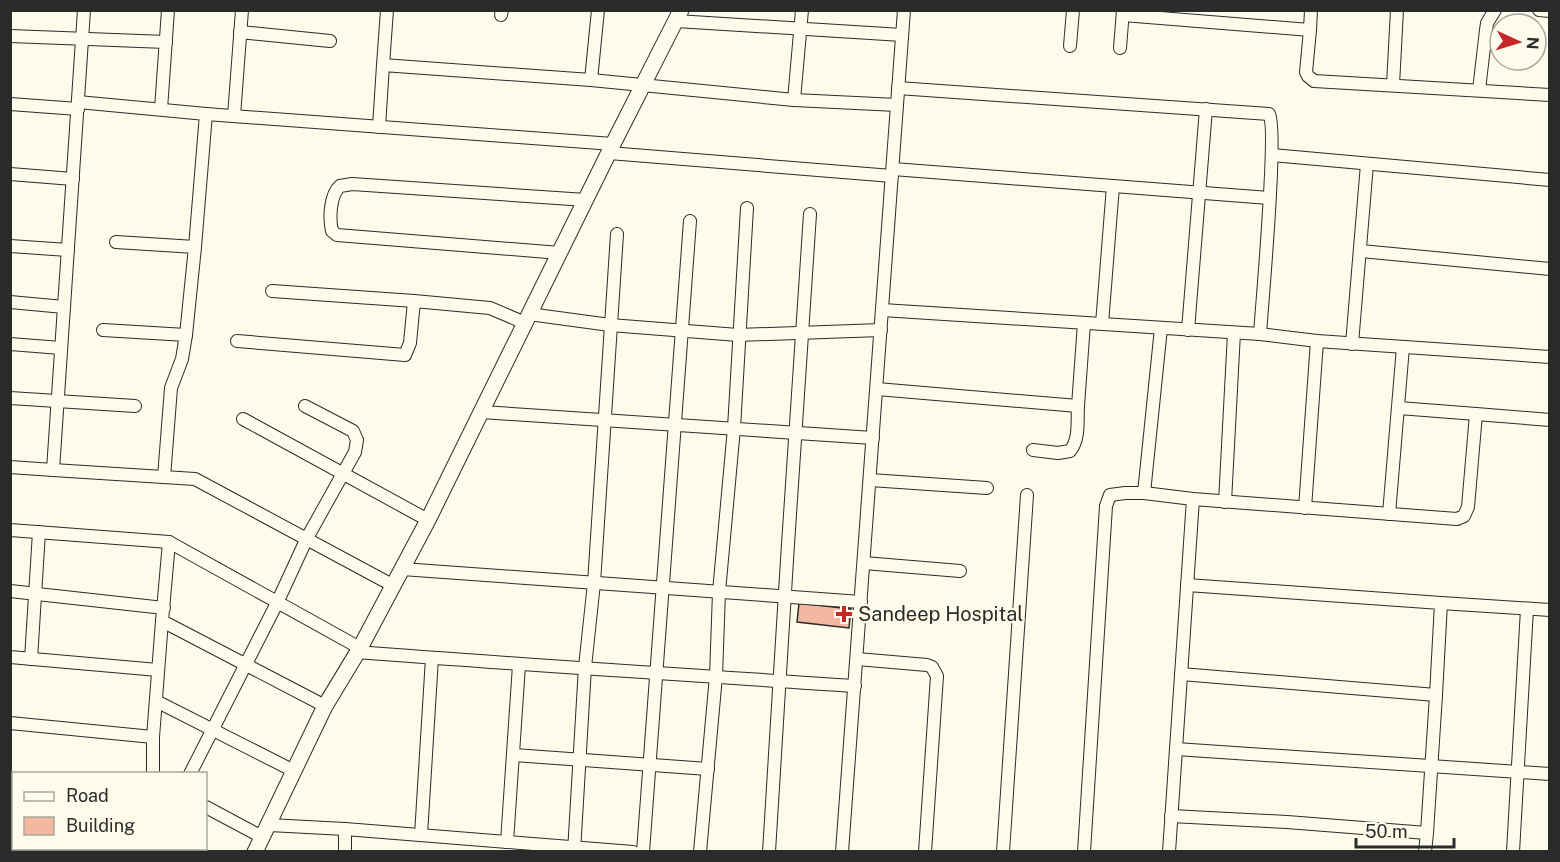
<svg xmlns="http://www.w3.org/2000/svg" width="1560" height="862" viewBox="0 0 1560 862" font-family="'Public Sans',sans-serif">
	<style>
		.building { fill: #f2b8a0; stroke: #2b2b2b; stroke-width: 1.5 }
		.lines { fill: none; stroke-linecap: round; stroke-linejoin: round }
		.minor-casing { stroke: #2b2b2b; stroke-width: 14 }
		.tertiary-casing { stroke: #2b2b2b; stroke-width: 17 }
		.minor { stroke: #fdfbea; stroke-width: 12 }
		.tertiary { stroke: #fdfbea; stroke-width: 15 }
		.poi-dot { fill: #c62828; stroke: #fdfbea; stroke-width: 2 }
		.labels { text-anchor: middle; stroke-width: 4.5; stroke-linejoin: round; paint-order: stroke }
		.poi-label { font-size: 20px; fill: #2b2b2b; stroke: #fdfbea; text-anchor: start }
	</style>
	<rect width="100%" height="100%" fill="#fdfbea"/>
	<polygon class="building" points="799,603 851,609 849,628 797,622"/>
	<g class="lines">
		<g class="minor-casing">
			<g id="minor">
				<polyline points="1539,10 1550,11"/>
				<polyline points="501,15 502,10"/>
				<polyline points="1123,15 1310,30 1311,10"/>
				<polyline points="676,21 902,35"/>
				<polyline points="1310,30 1306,72 1308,76 1314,81 1550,95"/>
				<polyline points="240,32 330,41"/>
				<polyline points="10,36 166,42"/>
				<polyline points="1070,46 1073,10"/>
				<polyline points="1120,48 1123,10"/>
				<polyline points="383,65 387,10"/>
				<polyline points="591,80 598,10"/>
				<polyline points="1393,85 1397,10"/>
				<polyline points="1479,90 1486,30 1487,23 1495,10"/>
				<polyline points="794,100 897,105"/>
				<polyline points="78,102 206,114 195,247"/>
				<polyline points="10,104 78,109"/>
				<polyline points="161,109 168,10"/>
				<polyline points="206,114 613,144"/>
				<polyline points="234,116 242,10"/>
				<polyline points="379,127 383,65 591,80 794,100 802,10"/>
				<polyline points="609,153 892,176"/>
				<polyline points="1272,155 1550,180"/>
				<polyline points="893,169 1269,198"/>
				<polyline points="10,174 73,179"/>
				<polyline points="116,242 195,247 186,335"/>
				<polyline points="10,246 68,250"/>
				<polyline points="1361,251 1550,269"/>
				<path d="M560,253L337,235L332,231C329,218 330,195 340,186L352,184L586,200"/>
				<polyline points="272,291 414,301"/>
				<polyline points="10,302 64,307"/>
				<path d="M882,310L1260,334C1262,304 1278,128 1269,114L898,88"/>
				<polyline points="529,314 610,325 738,335 881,330"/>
				<polyline points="1102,324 1113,186"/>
				<polyline points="103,330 186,335 182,359 171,388 164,477"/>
				<polyline points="1188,330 1206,109"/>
				<polyline points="1260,334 1317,341 1550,357"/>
				<polyline points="237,341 405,355 410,343 414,301 490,308 525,323"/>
				<polyline points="10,344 61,348"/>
				<polyline points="1352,344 1367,164"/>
				<polyline points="877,389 1078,406 1084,323"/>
				<polyline points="10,398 135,406"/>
				<polyline points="1399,408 1476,414"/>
				<polyline points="482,412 873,438"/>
				<polyline points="243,419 428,520"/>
				<path d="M1033,450L1058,453L1070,451C1080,439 1077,420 1078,406"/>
				<polyline points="10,467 53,470 84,10"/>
				<polyline points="53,470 195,479 394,586"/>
				<polyline points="870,480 987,488"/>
				<polyline points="1144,493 1161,328"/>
				<polyline points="1225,502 1234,333"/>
				<polyline points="1305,508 1317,341"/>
				<polyline points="1389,514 1403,347"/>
				<polyline points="10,530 169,542"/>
				<polyline points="864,563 960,571"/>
				<polyline points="402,569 861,602"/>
				<polyline points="10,591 164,608"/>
				<polyline points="1441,603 1550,610"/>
				<path d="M357,652C523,665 689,675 855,686"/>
				<polyline points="10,657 158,670"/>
				<polyline points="31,659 39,532"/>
				<polyline points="857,659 927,665 932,667 937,676 925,852"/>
				<polyline points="1181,674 1436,695 1441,603 1187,585"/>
				<polyline points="156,701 294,771"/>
				<polyline points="325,706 162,621 169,542 360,648"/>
				<polyline points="10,723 153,737"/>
				<polyline points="1176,749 1550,774"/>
				<polyline points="514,755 708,769"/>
				<polyline points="153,774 153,737 162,621"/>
				<polyline points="190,774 277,603 307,538 355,452 357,440 353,431 305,406"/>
				<polyline points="10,801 14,801"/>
				<polyline points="206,807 262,837"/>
				<polyline points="1171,816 1287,822 1427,833 1436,695"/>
				<polyline points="269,825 345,829 345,852"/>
				<polyline points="345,829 633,852"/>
				<polyline points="421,835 432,658"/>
				<polyline points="507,842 519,665"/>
				<polyline points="101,852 101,848"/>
				<polyline points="168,852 168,848"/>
				<polyline points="574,852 585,667 594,583 617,234"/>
				<polyline points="643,852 690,221"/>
				<polyline points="700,852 716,676 719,592 734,428 747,208"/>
				<path d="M769,852C781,639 796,427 810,214"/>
				<polyline points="842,852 904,10"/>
				<polyline points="1003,852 1027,495"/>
				<polyline points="1084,852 1106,506 1110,495 1125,493 1144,493 1193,499 1457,519 1464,516 1468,507 1476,414 1550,420"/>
				<polyline points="1169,852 1193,499"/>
				<polyline points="1425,852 1427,833"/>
				<polyline points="1513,852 1527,609"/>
			</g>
		</g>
		<g class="tertiary-casing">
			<polyline id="tertiary" points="255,852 325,706 360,648 428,520 613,144 681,10"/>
		</g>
		<use href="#minor" class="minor"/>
		<use href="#tertiary" class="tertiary"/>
	</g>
	<path class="poi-dot" d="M841 605h6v6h6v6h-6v6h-6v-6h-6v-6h6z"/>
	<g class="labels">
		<g class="poi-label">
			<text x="858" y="621">Sandeep Hospital</text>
		</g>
	</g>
	<rect width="1560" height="862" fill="none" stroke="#2b2b2b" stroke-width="24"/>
	<rect x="12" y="772" width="195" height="78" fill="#fdfbea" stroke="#a9a89e" stroke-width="1.5"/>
	<rect x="24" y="792" width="30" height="9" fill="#fdfbea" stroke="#a9a89e" stroke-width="1.5"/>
	<text x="66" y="802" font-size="18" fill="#2b2b2b">Road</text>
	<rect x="24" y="817" width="30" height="18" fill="#f2b8a0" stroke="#a9a89e" stroke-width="1.5"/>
	<text x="66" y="832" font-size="18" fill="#2b2b2b">Building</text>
	<g transform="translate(1518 42) rotate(94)"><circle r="28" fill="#fdfbea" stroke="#a9a89e" stroke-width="1.5"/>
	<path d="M0-4.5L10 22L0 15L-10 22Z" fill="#c62828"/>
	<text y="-9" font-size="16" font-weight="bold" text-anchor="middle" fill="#2b2b2b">N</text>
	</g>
	<path d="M1356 838v9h98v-9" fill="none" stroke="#2b2b2b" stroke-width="3"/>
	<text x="1365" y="838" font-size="18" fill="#2b2b2b" stroke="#fdfbea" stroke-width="4.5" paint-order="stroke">50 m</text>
</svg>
